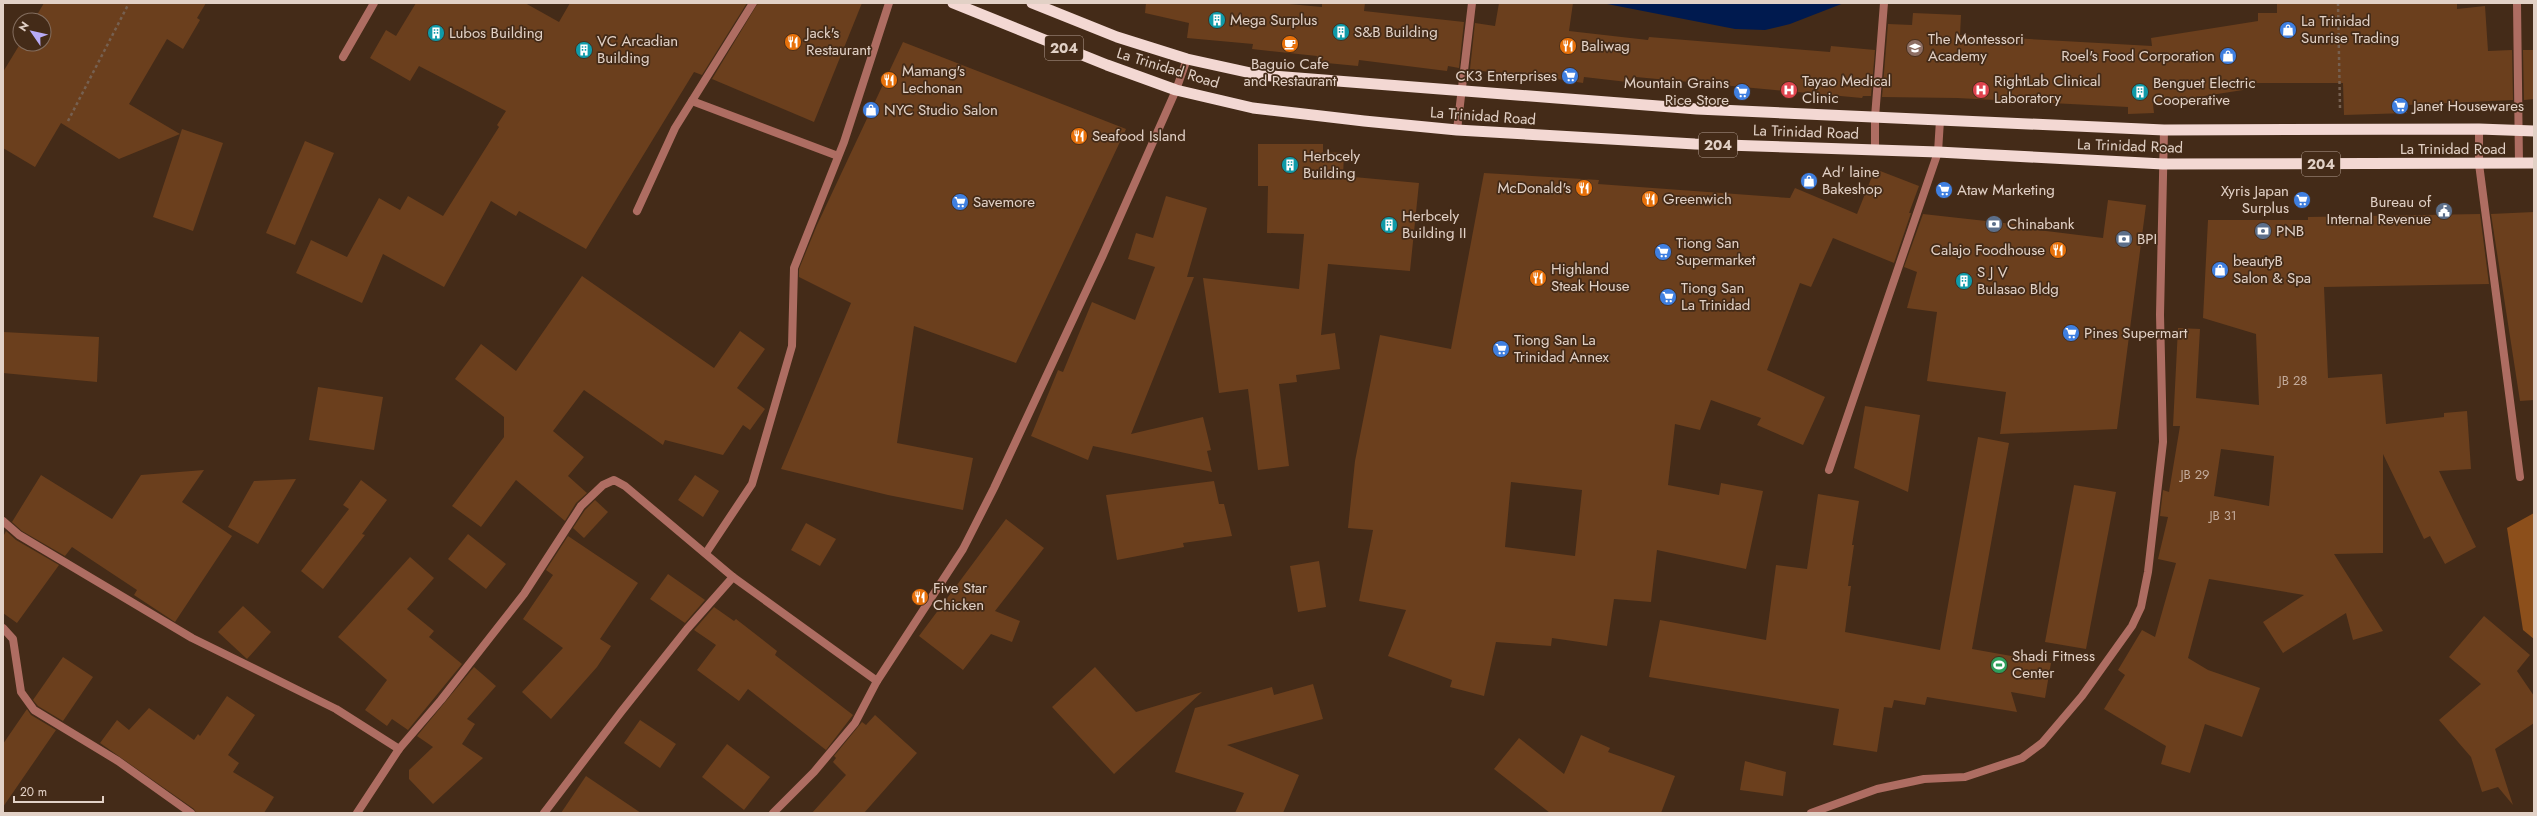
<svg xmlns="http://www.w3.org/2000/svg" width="2537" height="816" viewBox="0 0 2537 816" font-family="Jost,sans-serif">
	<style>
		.forest { fill: #8c4f1b }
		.water { fill: #001a4f }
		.building { fill: #6b3f1d; fill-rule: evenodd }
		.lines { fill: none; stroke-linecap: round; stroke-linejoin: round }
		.path { stroke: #766050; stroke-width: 2.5; stroke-dasharray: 3 3; stroke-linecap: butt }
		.service { stroke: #ae6d62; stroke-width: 8 }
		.minor { stroke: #ae6d62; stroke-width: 8 }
		.trunk { stroke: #f3d8d3; stroke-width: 11 }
		.labels { text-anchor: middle; stroke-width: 3.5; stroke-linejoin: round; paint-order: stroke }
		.number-label { font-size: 13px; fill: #c4ac9c }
		.shield { fill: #442b18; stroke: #b39f92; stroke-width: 1 }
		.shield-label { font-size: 14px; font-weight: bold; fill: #e2d1c6 }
		.poi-label { font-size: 15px; fill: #e2d1c6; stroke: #442b18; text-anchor: start }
		.street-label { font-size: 15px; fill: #e2d1c6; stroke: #442b18 }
	</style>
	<rect width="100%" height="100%" fill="#442b18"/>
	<polygon class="forest" points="2534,513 2534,639 2523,630 2507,528"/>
	<polygon class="water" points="1602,3 1844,3 1790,24 1765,30 1735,29"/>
	<g class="building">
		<polygon points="44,3 206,3 197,18 200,20 183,49 167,39 129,104 180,134 119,159 61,123 35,167 3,148 3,72 20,44 44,44 44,20 34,20"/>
		<polygon points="416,3 525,3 559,22 570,3 747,3 702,75 694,72 586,249 519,211 516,216 491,201 444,287 383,254 362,303 296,273 311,240 347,257 379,198 400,210 408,196 443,216 499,127 497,125 506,111 419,66 410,81 370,58 386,30 396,36"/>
		<polygon points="758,3 862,3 814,122 712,79"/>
		<polygon points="1146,3 1278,3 1322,7 1322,3 1365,3 1364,11 1464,22 1459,68 1448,66 1447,71 1359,60 1358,66 1316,62 1317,56 1252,49 1253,44 1187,38 1189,23 1145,13"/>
		<polygon points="1499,3 1573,3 1569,31 1648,40 1649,37 1830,52 1831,46 1875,50 1871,96 1863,96 1862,98 1636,77 1636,83 1584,77 1583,83 1551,78 1550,82 1470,69 1475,23 1495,26"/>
		<polygon points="2277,3 2457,3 2457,9 2485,6 2488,51 2512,50 2513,100 2406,105 2407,113 2344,115 2343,83 2242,83 2243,90 2153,104 2154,113 2128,114 2128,107 1957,98 1882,97 1888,24 1912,25 1913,13 1961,15 1960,35 2152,46 2151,38 2258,21 2258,13 2277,13"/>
		<polygon points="903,42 1126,129 1016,363 914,326 897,443 973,458 963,510 888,495 781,469 851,303 799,277 799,269 817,225"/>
		<polygon points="2523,50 2534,50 2534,99 2524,100"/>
		<polygon points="182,129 223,143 193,231 153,217"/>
		<polygon points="305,141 334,153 295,245 266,233"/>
		<polygon points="1258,144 1323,144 1323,152 1344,153 1343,176 1419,183 1410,271 1328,264 1321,335 1335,333 1340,369 1296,375 1297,382 1279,384 1289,466 1258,470 1248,389 1219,393 1203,278 1299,289 1304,234 1267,233 1268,186 1258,186"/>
		<path d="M1875,169L1919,186L1909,213H1911L1894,263L1833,238L1811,287L1800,283L1767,370L1825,397L1803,445L1757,425L1761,418L1711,400L1700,430L1675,424L1668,485L1719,495L1721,483L1763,491L1746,569L1657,550L1651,602L1614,599L1607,646L1552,638L1551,646L1496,642L1484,696L1450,687L1452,680L1388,656L1406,610L1359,601L1373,530L1348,528L1355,461L1380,335L1451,349L1484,173L1599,180L1598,184L1790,198L1795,188L1857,214ZM1511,482L1582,490L1575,556L1505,547Z"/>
		<polygon points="1166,196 1207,208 1187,277 1194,277 1131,434 1203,417 1211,450 1207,451 1212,472 1093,446 1088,460 1031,436 1058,370 1063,372 1092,302 1135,320 1155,267 1128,259 1136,233 1153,238"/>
		<polygon points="2108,200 2146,205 2117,429 2000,434 2006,392 1927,381 1937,312 1907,308 1917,272 1904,267 1923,214 2022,225 2022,228 2103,238"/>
		<polygon points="2534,212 2534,400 2520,401 2491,214"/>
		<path d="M2480,214L2489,284L2324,287L2328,378L2382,374L2386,424L2444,417V413L2467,411L2471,469L2439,471L2476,547L2445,564L2430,536L2424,539L2383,454V553L2334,554L2383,631L2353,640L2346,613L2283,653L2263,622L2304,595L2209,579L2188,658L2208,670L2260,688L2242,737L2205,724L2190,773L2161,764L2166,746L2104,709L2125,675L2118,670L2142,630L2155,637L2176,563L2158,559L2168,517L2160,516L2163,490L2169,492L2180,426H2173L2178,328L2200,329L2196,398L2259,405L2256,334L2203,318L2208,220H2308V217ZM2221,449L2274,456L2269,506L2214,496Z"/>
		<polygon points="582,276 714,368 740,331 765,349 737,388 765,409 750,430 743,425 723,455 665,440 663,445 584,390 553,431 584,457 568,476 587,493 576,503 565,521 516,480 481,527 452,506 504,437 504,417 455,379 481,344 516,371"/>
		<polygon points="3,332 99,337 97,382 3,373"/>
		<polygon points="318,387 383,397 374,450 309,440"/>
		<polygon points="1865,406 1920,415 1908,492 1854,468"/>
		<polygon points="1978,437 2009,443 1972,649 2051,663 2045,698 2011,692 2017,712 1927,697 1925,705 1894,700 1892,708 1884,707 1877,752 1833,745 1839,709 1649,677 1660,620 1766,640 1776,565 1807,569 1818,494 1859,501 1852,545 1854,545 1848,586 1851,586 1845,632 1940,650"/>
		<polygon points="204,470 182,502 232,536 175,622 134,595 137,590 72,547 65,556 22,531 12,522 41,475 112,519 141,475"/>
		<polygon points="695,475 719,491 703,517 678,500"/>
		<polygon points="296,479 258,544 228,527 254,481"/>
		<polygon points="361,480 387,500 362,534 365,535 323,589 301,571 349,509 343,505"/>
		<polygon points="1214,481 1219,504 1224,504 1232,536 1183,543 1184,547 1117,560 1106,495"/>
		<polygon points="2074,485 2116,492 2086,649 2045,642"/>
		<polygon points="595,500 608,512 584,538 573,528 585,510"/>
		<polygon points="1006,519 1044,548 995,611 1020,621 1012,642 991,634 963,670 919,636"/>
		<polygon points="806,523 836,539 820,566 791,550"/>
		<polygon points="6,531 16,540 59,565 17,623 3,613 3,537"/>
		<polygon points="468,534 506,564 486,589 448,559"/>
		<polygon points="568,536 638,583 600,639 611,646 597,667 551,719 522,692 563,648 523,619 553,575 546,570"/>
		<polygon points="410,557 434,578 407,609 434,631 429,637 462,664 408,730 392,719 387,726 365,710 387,680 338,637"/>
		<polygon points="1319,561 1326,607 1298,612 1290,566"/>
		<polygon points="668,574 705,600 685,623 650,599"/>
		<polygon points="243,606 271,632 247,659 218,632"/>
		<polygon points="714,607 734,621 736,619 777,651 775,655 853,715 826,750 748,689 739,701 697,670 716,645 694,630"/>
		<polygon points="2484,616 2530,655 2517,671 2534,696 2534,723 2495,749 2513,805 2498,787 2482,792 2471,757 2439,720 2481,684 2449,657"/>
		<polygon points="63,657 93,677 63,721 38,706 33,700"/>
		<polygon points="474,667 496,686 467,719 475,724 462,744 483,758 433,804 409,779 409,770 433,747 417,736"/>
		<polygon points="1095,667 1136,712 1202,692 1114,774 1052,707"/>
		<polygon points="1313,684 1323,719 1227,745 1299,775 1283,813 1235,813 1244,793 1175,772 1195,708 1272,687 1274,695"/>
		<polygon points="227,696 255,715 228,755 239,763 233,772 274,797 264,813 196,813 194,809 100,743 117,720 129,730 149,708 194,740 198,734 200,736"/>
		<polygon points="27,709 31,715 56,730 3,807 3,744"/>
		<polygon points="875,715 917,753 864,813 812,813 846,775 833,762 836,758 834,756 862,722 866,725"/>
		<polygon points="640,720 676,744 660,768 624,743"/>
		<polygon points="1581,735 1610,748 1608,752 1675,776 1661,813 1550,813 1494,769 1519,738 1564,774"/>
		<polygon points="727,744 770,777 744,810 702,777"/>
		<polygon points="1745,761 1786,772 1783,796 1740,790"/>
		<polygon points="586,776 641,813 561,813"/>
	</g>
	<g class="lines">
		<g class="path">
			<polyline points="2338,3 2340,108"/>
			<polyline points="68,121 129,3"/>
		</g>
		<g class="service">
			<polyline points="692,101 838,156"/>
			<polyline points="637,211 675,128 753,3"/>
			<polyline points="1829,470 1938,152 1940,120"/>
			<polyline points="706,553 752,484 792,346 794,268 844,142 889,3"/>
		</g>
		<g class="minor">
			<polyline points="2517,3 2519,164"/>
			<polyline points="343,57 374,3"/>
			<polyline points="2479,129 2479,164 2520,477"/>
			<polyline points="1457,130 1472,3"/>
			<polyline points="1875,150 1875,117 1884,3"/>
			<polyline points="3,521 19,535 192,638 336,709 399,749"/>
			<polyline points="3,628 13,639 21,692 34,710 118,761 191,813"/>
			<polyline points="877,681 963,549 994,488 1103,255 1176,90 1187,59"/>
			<polyline points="357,813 399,749 441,700 524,594 581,506 603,485 614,480 625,486 733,577 877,681 855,723 814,772 773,813"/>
			<polyline points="544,813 621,712 687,629 733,577"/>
			<polyline points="1811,813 1877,789 1924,779 1965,777 2022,758 2042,743 2082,696 2132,626 2141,607 2148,572 2163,442 2160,315 2164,130"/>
		</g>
		<g class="trunk">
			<polyline points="953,3 1107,65 1176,90 1253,108 1364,121 1457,130 1695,144 1938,152 2163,164 2534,163"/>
			<polyline points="1032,3 1117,37 1187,59 1260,75 1697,109 2164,130 2479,129 2534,131"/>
		</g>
	</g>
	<defs>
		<g id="building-disc" transform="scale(0.9)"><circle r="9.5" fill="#0f9aa8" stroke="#442b18"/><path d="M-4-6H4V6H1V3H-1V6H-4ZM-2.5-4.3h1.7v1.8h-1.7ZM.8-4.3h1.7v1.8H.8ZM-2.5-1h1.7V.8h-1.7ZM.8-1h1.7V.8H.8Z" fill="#fff"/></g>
		<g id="shop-disc" transform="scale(0.9)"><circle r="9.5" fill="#3f7fe0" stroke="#442b18"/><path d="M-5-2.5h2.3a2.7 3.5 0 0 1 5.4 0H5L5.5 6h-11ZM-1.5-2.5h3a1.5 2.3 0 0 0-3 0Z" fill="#fff"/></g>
		<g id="restaurant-disc" transform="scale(0.9)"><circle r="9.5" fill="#e8710a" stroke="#442b18"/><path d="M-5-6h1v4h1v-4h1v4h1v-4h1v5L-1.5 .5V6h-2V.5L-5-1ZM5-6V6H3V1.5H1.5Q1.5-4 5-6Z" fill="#fff"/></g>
		<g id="cafe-disc" transform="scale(0.9)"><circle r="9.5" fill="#e8710a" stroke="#442b18"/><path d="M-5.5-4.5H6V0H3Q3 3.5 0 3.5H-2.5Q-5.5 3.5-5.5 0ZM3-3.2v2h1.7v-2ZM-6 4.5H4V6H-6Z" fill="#fff"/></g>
		<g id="school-disc" transform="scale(0.9)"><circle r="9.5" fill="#8d6e63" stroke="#442b18"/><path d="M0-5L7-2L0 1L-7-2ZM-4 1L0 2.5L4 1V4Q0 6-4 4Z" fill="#fff"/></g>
		<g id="supermarket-disc" transform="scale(0.9)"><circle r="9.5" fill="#3f7fe0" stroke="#442b18"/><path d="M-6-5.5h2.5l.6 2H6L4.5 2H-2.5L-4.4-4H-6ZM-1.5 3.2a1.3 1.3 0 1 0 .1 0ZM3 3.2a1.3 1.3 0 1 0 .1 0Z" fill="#fff"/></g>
		<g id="hospital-disc" transform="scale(0.9)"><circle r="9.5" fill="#e0444e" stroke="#442b18"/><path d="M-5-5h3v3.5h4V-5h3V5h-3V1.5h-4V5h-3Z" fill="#fff"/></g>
		<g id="civic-disc" transform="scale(0.9)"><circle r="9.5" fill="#5c6f8a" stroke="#442b18"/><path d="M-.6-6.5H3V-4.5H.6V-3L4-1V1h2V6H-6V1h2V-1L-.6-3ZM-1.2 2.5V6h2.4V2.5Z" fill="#fff"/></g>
		<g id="bank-disc" transform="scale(0.9)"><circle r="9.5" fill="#5c6f8a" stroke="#442b18"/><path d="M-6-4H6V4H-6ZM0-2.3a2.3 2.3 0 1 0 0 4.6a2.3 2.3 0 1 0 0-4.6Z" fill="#fff"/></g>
		<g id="stadium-disc" transform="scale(0.9)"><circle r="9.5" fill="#2e9e5b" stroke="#442b18"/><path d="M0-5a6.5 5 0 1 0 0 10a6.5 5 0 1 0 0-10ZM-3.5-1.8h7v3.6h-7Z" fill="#fff"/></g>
	</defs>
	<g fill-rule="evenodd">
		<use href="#building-disc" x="1217" y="20"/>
		<use href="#shop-disc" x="2288" y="30"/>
		<use href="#building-disc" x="1341" y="32"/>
		<use href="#building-disc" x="436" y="33"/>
		<use href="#restaurant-disc" x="793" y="42"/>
		<use href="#cafe-disc" x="1290" y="44"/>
		<use href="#restaurant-disc" x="1568" y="46"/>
		<use href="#school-disc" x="1915" y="48"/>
		<use href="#building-disc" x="584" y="50"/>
		<use href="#shop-disc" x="2228" y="56"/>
		<use href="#supermarket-disc" x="1570" y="76"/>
		<use href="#restaurant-disc" x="889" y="80"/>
		<use href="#hospital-disc" x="1789" y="90"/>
		<use href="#hospital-disc" x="1981" y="90"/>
		<use href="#supermarket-disc" x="1742" y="92"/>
		<use href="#building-disc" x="2140" y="92"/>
		<use href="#supermarket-disc" x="2400" y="106"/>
		<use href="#shop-disc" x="871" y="110"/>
		<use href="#restaurant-disc" x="1079" y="136"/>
		<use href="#building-disc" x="1290" y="165"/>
		<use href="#shop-disc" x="1809" y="181"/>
		<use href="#restaurant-disc" x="1584" y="188"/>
		<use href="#supermarket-disc" x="1944" y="190"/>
		<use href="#restaurant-disc" x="1650" y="199"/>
		<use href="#supermarket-disc" x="2302" y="200"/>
		<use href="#supermarket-disc" x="960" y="202"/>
		<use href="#civic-disc" x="2444" y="211"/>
		<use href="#bank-disc" x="1994" y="224"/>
		<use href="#building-disc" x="1389" y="225"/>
		<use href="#bank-disc" x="2263" y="231"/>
		<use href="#bank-disc" x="2124" y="239"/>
		<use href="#restaurant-disc" x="2058" y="250"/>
		<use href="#supermarket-disc" x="1663" y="252"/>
		<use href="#shop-disc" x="2220" y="270"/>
		<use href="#restaurant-disc" x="1538" y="278"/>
		<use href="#building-disc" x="1964" y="281"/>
		<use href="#supermarket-disc" x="1668" y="297"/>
		<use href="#supermarket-disc" x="2071" y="333"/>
		<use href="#supermarket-disc" x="1501" y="349"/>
		<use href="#restaurant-disc" x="920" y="597"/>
		<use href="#stadium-disc" x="1999" y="665"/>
	</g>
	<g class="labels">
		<g class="number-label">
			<text x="2293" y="385">JB 28</text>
			<text x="2195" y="479">JB 29</text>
			<text x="2223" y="520">JB 31</text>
		</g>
		<g class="shield">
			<rect x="1045" y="36" width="38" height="24" rx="3"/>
			<rect x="1699" y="133" width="38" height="24" rx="3"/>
			<rect x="2302" y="152" width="38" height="24" rx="3"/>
		</g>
		<g class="shield-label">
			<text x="1064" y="53">204</text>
			<text x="1718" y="150">204</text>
			<text x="2321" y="169">204</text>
		</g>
		<g class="poi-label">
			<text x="1230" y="25">Mega Surplus</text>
			<text x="2301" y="26">La Trinidad<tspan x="2301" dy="17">Sunrise Trading</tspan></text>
			<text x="1354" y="37">S&amp;B Building</text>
			<text x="449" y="38">Lubos Building</text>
			<text x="806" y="38">Jack's<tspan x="806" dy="17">Restaurant</tspan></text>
			<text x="1928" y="44">The Montessori<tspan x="1928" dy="17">Academy</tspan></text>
			<text x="597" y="46">VC Arcadian<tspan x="597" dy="17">Building</tspan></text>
			<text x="1581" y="51">Baliwag</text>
			<text x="2215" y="61" text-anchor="end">Roel's Food Corporation</text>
			<text x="1290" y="69" text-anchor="middle">Baguio Cafe<tspan x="1290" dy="17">and Restaurant</tspan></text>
			<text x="902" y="76">Mamang's<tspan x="902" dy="17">Lechonan</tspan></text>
			<text x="1557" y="81" text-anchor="end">CK3 Enterprises</text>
			<text x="1802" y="86">Tayao Medical<tspan x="1802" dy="17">Clinic</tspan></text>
			<text x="1994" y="86">RightLab Clinical<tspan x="1994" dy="17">Laboratory</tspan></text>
			<text x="1729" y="88" text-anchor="end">Mountain Grains<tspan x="1729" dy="17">Rice Store</tspan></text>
			<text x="2153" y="88">Benguet Electric<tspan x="2153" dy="17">Cooperative</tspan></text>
			<text x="2413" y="111">Janet Housewares</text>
			<text x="884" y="115">NYC Studio Salon</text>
			<text x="1092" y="141">Seafood Island</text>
			<text x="1303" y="161">Herbcely<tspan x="1303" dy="17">Building</tspan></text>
			<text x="1822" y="177">Ad' laine<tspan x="1822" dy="17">Bakeshop</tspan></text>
			<text x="1571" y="193" text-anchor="end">McDonald's</text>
			<text x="1957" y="195">Ataw Marketing</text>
			<text x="2289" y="196" text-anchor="end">Xyris Japan<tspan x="2289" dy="17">Surplus</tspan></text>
			<text x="1663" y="204">Greenwich</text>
			<text x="973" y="207">Savemore</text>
			<text x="2431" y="207" text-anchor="end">Bureau of<tspan x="2431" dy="17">Internal Revenue</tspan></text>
			<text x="1402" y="221">Herbcely<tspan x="1402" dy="17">Building II</tspan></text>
			<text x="2007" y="229">Chinabank</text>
			<text x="2276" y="236">PNB</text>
			<text x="2137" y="244">BPI</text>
			<text x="1676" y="248">Tiong San<tspan x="1676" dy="17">Supermarket</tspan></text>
			<text x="2045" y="255" text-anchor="end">Calajo Foodhouse</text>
			<text x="2233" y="266">beautyB<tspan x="2233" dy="17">Salon &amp; Spa</tspan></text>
			<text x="1551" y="274">Highland<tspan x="1551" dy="17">Steak House</tspan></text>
			<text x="1977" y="277">S J V<tspan x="1977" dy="17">Bulasao Bldg</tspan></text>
			<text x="1681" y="293">Tiong San<tspan x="1681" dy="17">La Trinidad</tspan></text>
			<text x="2084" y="338">Pines Supermart</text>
			<text x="1514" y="345">Tiong San La<tspan x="1514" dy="17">Trinidad Annex</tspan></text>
			<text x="933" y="593">Five Star<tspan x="933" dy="17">Chicken</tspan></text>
			<text x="2012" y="661">Shadi Fitness<tspan x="2012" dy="17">Center</tspan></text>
		</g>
		<g class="street-label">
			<text transform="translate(1168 68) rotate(17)" y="5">La Trinidad Road</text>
			<text transform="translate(1483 116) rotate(4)" y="5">La Trinidad Road</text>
			<text transform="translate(1806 132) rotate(2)" y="5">La Trinidad Road</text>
			<text transform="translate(2130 146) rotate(2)" y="5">La Trinidad Road</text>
			<text x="2453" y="154">La Trinidad Road</text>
		</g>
	</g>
	<rect width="2537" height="816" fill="none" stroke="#e2d1c6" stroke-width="8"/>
	<g transform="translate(32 32) rotate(304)"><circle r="19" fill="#442b18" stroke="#836d5e"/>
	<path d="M0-3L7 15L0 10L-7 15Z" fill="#b8abf7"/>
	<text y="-6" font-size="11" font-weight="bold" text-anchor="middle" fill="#e2d1c6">N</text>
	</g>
	<path d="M14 796v6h89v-6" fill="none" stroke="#e2d1c6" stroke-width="2"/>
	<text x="20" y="796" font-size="12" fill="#e2d1c6" stroke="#442b18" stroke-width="3" paint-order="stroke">20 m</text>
</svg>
